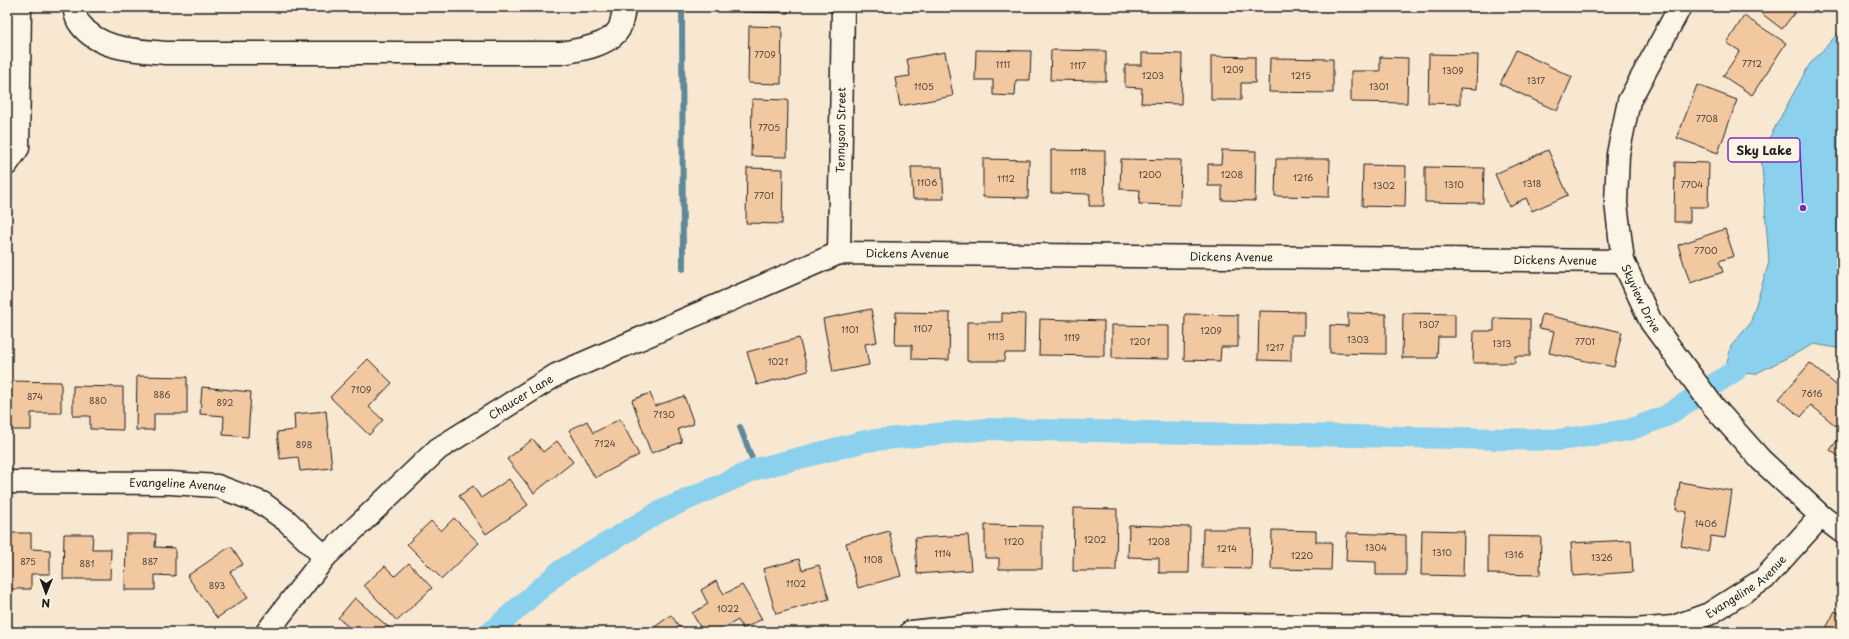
<svg xmlns="http://www.w3.org/2000/svg" width="1849" height="639" viewBox="0 0 1849 639" font-family="'Playpen Sans',sans-serif">
	<style>
		.water { fill: #8bd1ed; stroke: #5f8999 }
		.lines { fill: none; stroke-linecap: round; stroke-linejoin: round }
		.stream { stroke: #5f8999; stroke-width: 6 }
		.canal { stroke: #8bd1ed; stroke-width: 22 }
		.building { fill: #f2c8a1; stroke: #1c1c1c }
		.minor-casing { stroke: #1c1c1c; stroke-width: 25 }
		.minor { stroke: #fcf5e5; stroke-width: 22 }
		.labels { text-anchor: middle; stroke-width: 3; stroke-linejoin: round; paint-order: stroke }
		.number-label { font-size: 9px; fill: #52473d }
		.street-label { font-size: 11px; fill: #1c1c1c; stroke: #fcf5e5 }
		.leader { fill: none; stroke: #7b2cbf; stroke-width: 1.5 }
		.callout-dot { fill: #7b2cbf; stroke: #fcf5e5; stroke-width: 1.5 }
		.callout { fill: #fcf5e5; stroke: #7b2cbf; stroke-width: 1.5 }
		.callout-label { font-size: 12px; text-anchor: middle; font-weight: bold; fill: #1c1c1c }
	</style>
	<rect width="100%" height="100%" fill="#f9e8d1"/>
	<filter id="ink" filterUnits="userSpaceOnUse"><feTurbulence type="fractalNoise" baseFrequency=".025" numOctaves="2"/><feDisplacementMap in="SourceGraphic" scale="8" xChannelSelector="R" yChannelSelector="G"/><feConvolveMatrix kernelMatrix="1 2 1 2 8 2 1 2 1" color-interpolation-filters="sRGB"/></filter>
	<g filter="url(#ink)">
		<polygon class="water" points="1842,29 1842,349 1814,344 1755,374 1740,373 1727,362 1731,346 1750,324 1769,262 1761,153 1809,65"/>
		<g class="lines">
			<g class="stream">
				<polyline points="682,7 683,269"/>
				<polyline points="740,427 756,469"/>
			</g>
			<polyline class="canal" points="491,632 560,571 659,512 756,469 866,441 987,429 1559,440 1629,430 1666,416 1736,370"/>
		</g>
		<g class="building">
			<polygon points="743,7 788,7 788,13 743,12"/>
			<polygon points="1753,7 1799,7 1782,29"/>
			<polygon points="1744,16 1786,43 1752,95 1723,76 1740,51 1727,43"/>
			<polygon points="749,26 782,27 781,84 748,83"/>
			<polygon points="976,50 1031,51 1030,80 1016,80 1015,96 993,95 993,80 975,80"/>
			<polygon points="1051,50 1106,51 1106,81 1050,80"/>
			<polygon points="1516,50 1572,77 1557,111 1500,84"/>
			<polygon points="945,52 953,96 900,106 895,78 910,76 907,59"/>
			<polygon points="1142,53 1182,54 1181,104 1141,103 1142,88 1125,87 1125,65 1142,65"/>
			<polygon points="1429,54 1478,55 1477,89 1460,88 1460,104 1428,103"/>
			<polygon points="1211,56 1255,57 1255,83 1241,83 1241,100 1211,100"/>
			<polygon points="1380,57 1408,58 1407,103 1351,102 1351,71 1380,71"/>
			<polygon points="1270,58 1333,59 1333,93 1269,92"/>
			<polygon points="1697,85 1737,100 1718,153 1677,138"/>
			<polygon points="752,99 788,100 787,157 751,156"/>
			<polygon points="1051,150 1105,151 1104,206 1089,206 1090,194 1051,193"/>
			<polygon points="1222,150 1256,151 1255,201 1222,200 1222,186 1208,186 1208,164 1221,164"/>
			<polygon points="1548,150 1568,195 1532,211 1526,198 1509,206 1495,174"/>
			<polygon points="983,159 1029,160 1028,198 983,197"/>
			<polygon points="1121,159 1181,160 1180,205 1139,204 1140,190 1120,189"/>
			<polygon points="1276,159 1330,159 1329,197 1275,196"/>
			<polygon points="1675,162 1709,163 1708,207 1690,207 1690,222 1674,222"/>
			<polygon points="1363,165 1406,166 1405,207 1362,206"/>
			<polygon points="911,167 942,167 944,199 913,199"/>
			<polygon points="1425,167 1484,168 1483,203 1425,202"/>
			<polygon points="747,168 783,169 782,224 746,223"/>
			<polygon points="1725,229 1734,256 1719,261 1723,272 1690,283 1678,245"/>
			<polygon points="871,309 877,342 865,344 869,365 833,372 823,319"/>
			<polygon points="1259,311 1304,312 1304,335 1291,335 1291,361 1258,360"/>
			<polygon points="896,312 950,313 949,360 912,359 912,345 895,345"/>
			<polygon points="1002,313 1025,314 1024,353 1005,353 1004,361 967,361 967,322 1002,322"/>
			<polygon points="1348,313 1386,314 1386,354 1330,353 1330,325 1348,326"/>
			<polygon points="1403,313 1455,314 1455,337 1438,337 1437,358 1402,358"/>
			<polygon points="1185,314 1238,315 1238,347 1221,347 1220,361 1184,360"/>
			<polygon points="1542,314 1622,332 1614,367 1549,353 1554,331 1539,328"/>
			<polygon points="1494,318 1530,319 1530,356 1515,356 1515,363 1473,363 1474,331 1494,331"/>
			<polygon points="1040,319 1104,321 1104,356 1039,355"/>
			<polygon points="1112,325 1169,326 1169,359 1112,358"/>
			<polygon points="799,338 808,371 757,385 747,352"/>
			<polygon points="368,359 392,383 369,407 383,420 369,435 330,397"/>
			<polygon points="1810,363 1842,390 1842,419 1836,426 1811,405 1801,417 1779,399"/>
			<polygon points="137,376 187,377 187,414 154,414 154,430 136,430"/>
			<polygon points="9,381 61,382 61,413 31,413 31,430 8,430"/>
			<polygon points="73,386 123,387 123,430 90,429 90,416 73,416"/>
			<polygon points="202,387 251,392 248,437 223,435 224,416 200,414"/>
			<polygon points="650,393 655,406 684,396 694,424 678,429 682,442 651,453 632,400"/>
			<polygon points="326,411 332,468 300,471 298,457 280,459 277,432 295,430 294,414"/>
			<polygon points="620,419 639,455 595,478 569,430 587,421 593,433"/>
			<polygon points="1842,434 1842,459 1830,450"/>
			<polygon points="533,439 543,452 557,441 573,462 534,493 507,459"/>
			<polygon points="509,479 528,505 486,534 459,496 473,486 481,498"/>
			<polygon points="1680,482 1732,491 1725,538 1711,536 1708,551 1681,546 1687,512 1676,510"/>
			<polygon points="1074,508 1117,509 1116,571 1073,571"/>
			<polygon points="454,518 479,543 442,579 407,544 431,521 441,531"/>
			<polygon points="985,525 1042,526 1042,569 999,569 999,558 985,558"/>
			<polygon points="1129,525 1190,527 1189,573 1159,573 1159,558 1128,557"/>
			<polygon points="1203,529 1252,529 1251,569 1202,568"/>
			<polygon points="1272,530 1316,531 1316,542 1332,542 1331,570 1271,569"/>
			<polygon points="1422,530 1464,531 1463,576 1421,575"/>
			<polygon points="889,531 901,576 858,588 846,543"/>
			<polygon points="7,533 31,533 31,549 50,550 50,574 31,574 31,589 7,589"/>
			<polygon points="1347,533 1406,535 1406,575 1376,575 1376,562 1346,561"/>
			<polygon points="64,534 93,534 92,549 111,549 110,579 63,579"/>
			<polygon points="126,534 156,534 155,547 175,548 175,576 155,575 155,590 125,590"/>
			<polygon points="968,535 971,570 917,574 915,538"/>
			<polygon points="1488,536 1541,537 1540,575 1488,574"/>
			<polygon points="1631,540 1633,572 1573,576 1571,543"/>
			<polygon points="231,546 243,564 230,572 248,597 217,618 187,576"/>
			<polygon points="799,559 802,570 819,565 829,599 776,614 763,569"/>
			<polygon points="409,563 432,588 397,621 364,585 385,566 395,576"/>
			<polygon points="716,581 724,594 742,585 762,619 743,629 738,620 717,632 703,632 692,613 708,604 701,590"/>
			<polygon points="355,598 394,632 349,632 351,629 338,618"/>
			<polygon points="1835,611 1842,615 1842,632 1824,632"/>
			<polygon points="671,615 683,632 648,632"/>
			<polygon points="1801,626 1803,632 1786,632"/>
		</g>
		<g class="lines">
			<g class="minor-casing">
				<g id="minor">
					<path d="M74,7C75,12 76,20 80,24C99,50 136,50 165,53H561C578,50 609,46 619,29C622,23 623,14 624,7"/>
					<path id="s1" d="M1680,7L1629,101L1618,154L1616,203L1623,261L1651,322L1713,406L1761,460L1821,516L1842,532"/>
					<polyline points="7,164 18,148 20,7"/>
					<path id="s2" d="M839,253L843,7"/>
					<path id="s3" d="M7,482L170,483L217,486L262,503L287,521L325,557"/>
					<path id="s4" d="M267,632L325,557L438,449L556,375L839,253L1623,261"/>
					<path id="s5" d="M911,632L1005,622L1634,630L1673,627L1709,614L1764,579L1821,516"/>
				</g>
			</g>
			<use href="#minor" class="minor"/>
		</g>
	</g>
	<g class="labels">
		<g class="number-label">
			<text x="765" y="58">7709</text>
			<text x="1752" y="67">7712</text>
			<text x="1003" y="68">1111</text>
			<text x="1078" y="69">1117</text>
			<text x="1233" y="73">1209</text>
			<text x="1453" y="74">1309</text>
			<text x="1153" y="79">1203</text>
			<text x="1301" y="79">1215</text>
			<text x="1536" y="84">1317</text>
			<text x="924" y="90">1105</text>
			<text x="1379" y="90">1301</text>
			<text x="1707" y="122">7708</text>
			<text x="769" y="131">7705</text>
			<text x="1078" y="175">1118</text>
			<text x="1150" y="178">1200</text>
			<text x="1232" y="178">1208</text>
			<text x="1303" y="181">1216</text>
			<text x="1006" y="182">1112</text>
			<text x="927" y="186">1106</text>
			<text x="1532" y="187">1318</text>
			<text x="1454" y="188">1310</text>
			<text x="1692" y="188">7704</text>
			<text x="1384" y="189">1302</text>
			<text x="764" y="199">7701</text>
			<text x="1706" y="254">7700</text>
			<text x="1429" y="328">1307</text>
			<text x="923" y="332">1107</text>
			<text x="850" y="333">1101</text>
			<text x="1211" y="334">1209</text>
			<text x="996" y="340">1113</text>
			<text x="1072" y="341">1119</text>
			<text x="1358" y="343">1303</text>
			<text x="1140" y="345">1201</text>
			<text x="1585" y="345">7701</text>
			<text x="1502" y="347">1313</text>
			<text x="1275" y="351">1217</text>
			<text x="778" y="365">1021</text>
			<text x="361" y="393">7109</text>
			<text x="1812" y="397">7616</text>
			<text x="162" y="398">886</text>
			<text x="35" y="400">874</text>
			<text x="98" y="404">880</text>
			<text x="225" y="406">892</text>
			<text x="664" y="418">7130</text>
			<text x="605" y="447">7124</text>
			<text x="304" y="448">898</text>
			<text x="1706" y="527">1406</text>
			<text x="1095" y="543">1202</text>
			<text x="1014" y="545">1120</text>
			<text x="1159" y="545">1208</text>
			<text x="1376" y="551">1304</text>
			<text x="1227" y="552">1214</text>
			<text x="1442" y="556">1310</text>
			<text x="943" y="557">1114</text>
			<text x="1514" y="558">1316</text>
			<text x="1302" y="559">1220</text>
			<text x="1602" y="561">1326</text>
			<text x="873" y="563">1108</text>
			<text x="28" y="565">875</text>
			<text x="150" y="565">887</text>
			<text x="87" y="567">881</text>
			<text x="796" y="587">1102</text>
			<text x="217" y="589">893</text>
			<text x="728" y="612">1022</text>
		</g>
		<g class="street-label">
			<text dy="4" stroke="none"><textPath href="#s2" startOffset="123">Tennyson Street</textPath></text>
			<text dy="4" stroke="none"><textPath href="#s4" startOffset="767">Dickens Avenue</textPath></text>
			<text dy="4" stroke="none"><textPath href="#s4" startOffset="1091">Dickens Avenue</textPath></text>
			<text dy="4" stroke="none"><textPath href="#s4" startOffset="1415">Dickens Avenue</textPath></text>
			<text dy="4" stroke="none"><textPath href="#s1" startOffset="310">Skyview Drive</textPath></text>
			<text dy="4" stroke="none"><textPath href="#s4" startOffset="349">Chaucer Lane</textPath></text>
			<text dy="4" stroke="none"><textPath href="#s3" startOffset="171">Evangeline Avenue</textPath></text>
			<text dy="4" stroke="none"><textPath href="#s5" startOffset="847">Evangeline Avenue</textPath></text>
		</g>
	</g>
	<path class="leader" d="M1803 208L1800 150"/>
	<circle class="callout-dot" cx="1803" cy="208" r="4"/>
	<rect class="callout" x="1728" y="138" width="72" height="24" rx="4"/>
	<g class="callout-label">
		<text x="1764" y="155">Sky Lake</text>
	</g>
	<rect width="1849" height="639" fill="none" stroke="#fcf5e5" stroke-width="24"/>
	<rect x="12" y="12" width="1825" height="615" fill="none" stroke="#1c1c1c" stroke-width="1.5" filter="url(#ink)"/>
	<g transform="translate(46 593) rotate(181)" stroke="#fcf5e5" stroke-width="3" paint-order="stroke">
	<path d="M0-3L7 15L0 10L-7 15Z" fill="#1c1c1c"/>
	<text y="-6" font-size="11" font-weight="bold" text-anchor="middle" fill="#1c1c1c">N</text>
	</g>
</svg>
